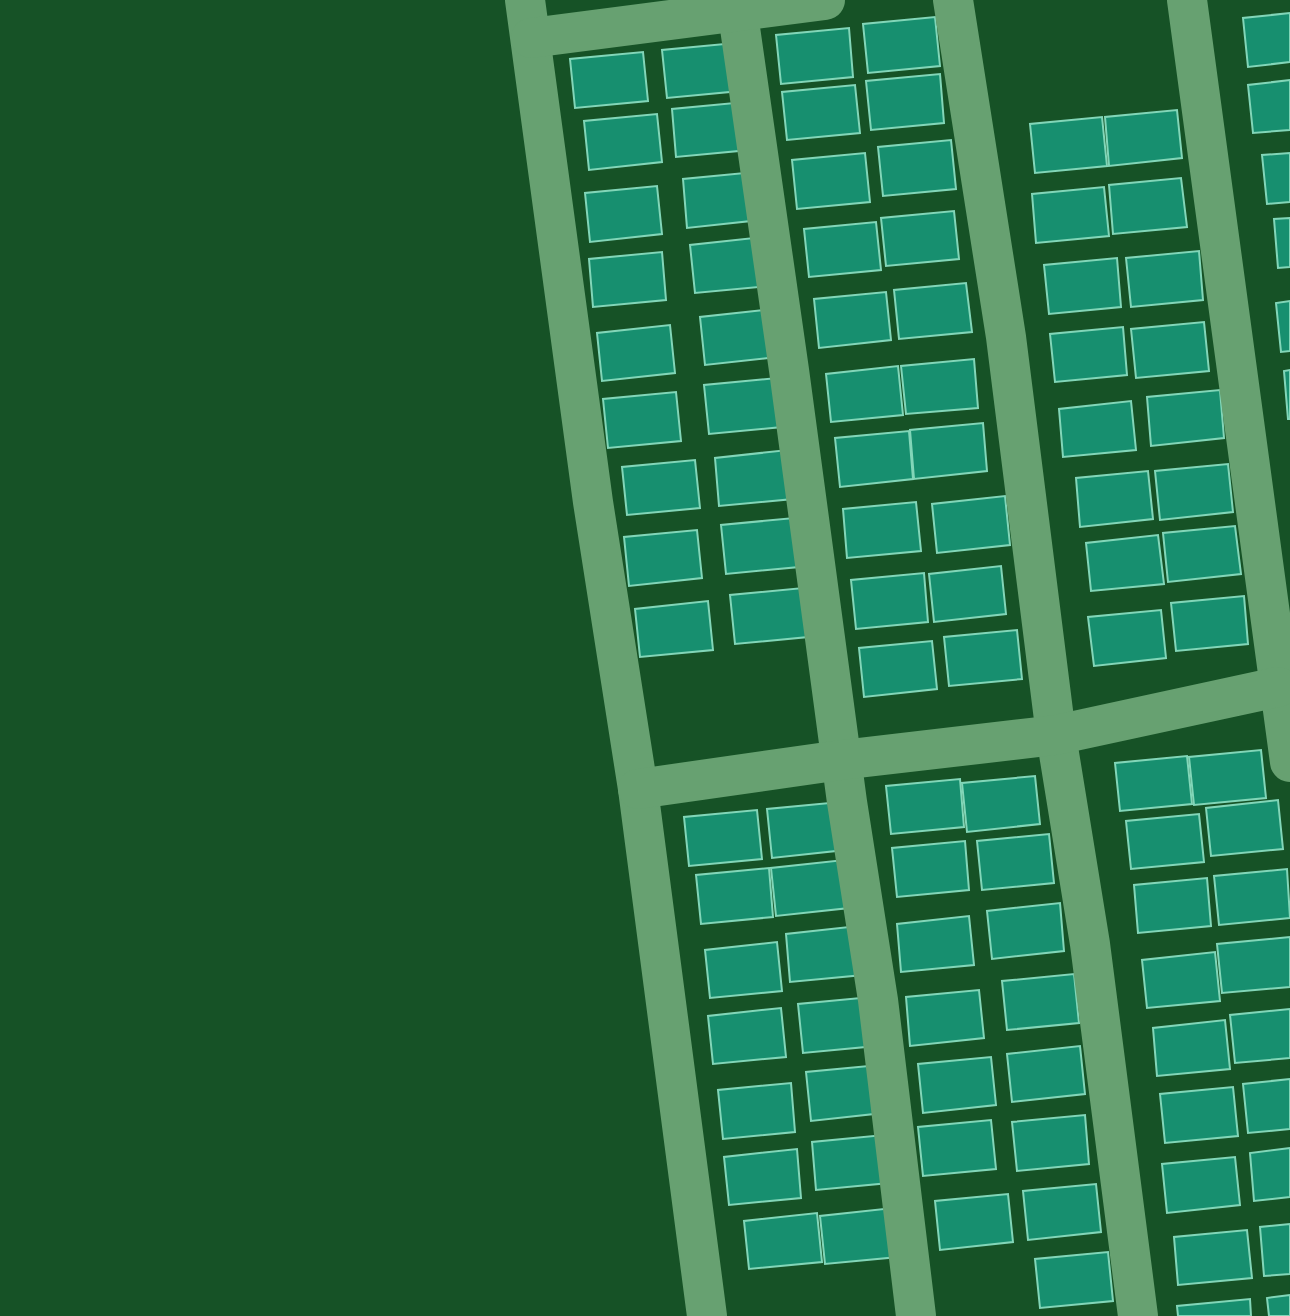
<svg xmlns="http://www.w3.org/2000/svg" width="1290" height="1316" viewBox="0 0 1290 1316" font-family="'PT Sans',sans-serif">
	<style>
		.building { fill: #178f6f; stroke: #82d6b8; stroke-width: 2 }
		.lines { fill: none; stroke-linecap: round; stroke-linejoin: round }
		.minor { stroke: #67a171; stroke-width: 40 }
	</style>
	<rect width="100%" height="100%" fill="#165226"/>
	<g class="building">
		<polygon points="1290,13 1290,62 1248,67 1243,18"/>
		<polygon points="935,17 940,66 868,73 863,24"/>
		<polygon points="849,28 853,77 781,84 776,35"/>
		<polygon points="735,43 740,91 667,98 662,50"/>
		<polygon points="643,52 648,101 575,108 570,59"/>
		<polygon points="940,74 944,123 871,130 866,81"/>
		<polygon points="1290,80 1290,130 1253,133 1248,85"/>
		<polygon points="855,85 860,133 787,140 782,92"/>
		<polygon points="745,102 749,150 676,157 672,109"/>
		<polygon points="1177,110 1182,158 1109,166 1105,117"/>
		<polygon points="657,114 662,162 589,170 584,121"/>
		<polygon points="1102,117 1107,166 1035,173 1030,124"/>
		<polygon points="951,140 956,189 883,196 878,147"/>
		<polygon points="865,153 870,202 797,209 792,160"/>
		<polygon points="1290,153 1290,202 1267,204 1262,155"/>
		<polygon points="755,172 760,220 687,228 683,179"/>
		<polygon points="1181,178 1187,227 1113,234 1109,185"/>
		<polygon points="657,186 662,234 590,242 585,193"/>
		<polygon points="1104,187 1109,236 1036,243 1032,194"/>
		<polygon points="954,211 959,259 886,266 881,218"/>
		<polygon points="1290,218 1290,267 1278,268 1274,219"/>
		<polygon points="876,222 881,270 809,277 804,229"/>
		<polygon points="763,237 768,286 695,293 690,245"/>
		<polygon points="1199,251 1203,300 1131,307 1126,258"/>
		<polygon points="662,252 666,300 593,307 589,259"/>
		<polygon points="1117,258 1121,307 1049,314 1044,265"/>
		<polygon points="966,283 972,332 899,339 894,290"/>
		<polygon points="886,292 891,340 819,348 814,299"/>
		<polygon points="1290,301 1290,351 1281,352 1276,303"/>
		<polygon points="772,309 777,357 705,365 700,317"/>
		<polygon points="1204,322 1209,371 1136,378 1131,329"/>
		<polygon points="670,325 675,373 602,381 597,333"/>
		<polygon points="1123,327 1127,375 1055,382 1050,334"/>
		<polygon points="974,359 978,408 906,414 901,366"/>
		<polygon points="898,366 903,415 831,422 826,374"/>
		<polygon points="1290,370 1290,419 1288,419 1284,371"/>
		<polygon points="777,378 782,427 709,434 704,385"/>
		<polygon points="1220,390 1224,438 1151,446 1147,397"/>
		<polygon points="676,392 681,441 608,448 603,399"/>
		<polygon points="1131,401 1136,450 1063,457 1059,409"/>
		<polygon points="983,423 987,471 914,479 910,430"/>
		<polygon points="909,431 913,479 840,487 835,438"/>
		<polygon points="788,450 793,499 719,506 715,458"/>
		<polygon points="695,460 700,508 627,515 622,467"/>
		<polygon points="1228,464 1233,512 1160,520 1155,471"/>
		<polygon points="1148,471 1153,519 1080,527 1076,478"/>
		<polygon points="1005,496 1010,545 937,553 932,504"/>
		<polygon points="916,502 921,551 847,558 843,509"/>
		<polygon points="794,518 799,567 726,574 721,525"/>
		<polygon points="1235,526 1241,574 1168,582 1163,533"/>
		<polygon points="697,530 702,578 629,586 624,537"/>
		<polygon points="1158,535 1164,584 1091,591 1086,543"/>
		<polygon points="1001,566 1006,614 934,622 929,574"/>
		<polygon points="924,573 928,622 856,629 851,580"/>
		<polygon points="803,588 808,637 735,644 730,595"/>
		<polygon points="1244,596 1248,644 1176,651 1171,603"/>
		<polygon points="708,601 713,650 640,657 635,609"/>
		<polygon points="1161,610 1166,658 1094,666 1088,617"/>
		<polygon points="1017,630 1022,679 949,686 944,637"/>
		<polygon points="932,641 937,689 864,697 859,648"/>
		<polygon points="1261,750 1266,798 1194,805 1189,757"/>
		<polygon points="1187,756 1192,804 1120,811 1115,763"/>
		<polygon points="1035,776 1040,824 967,832 962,783"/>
		<polygon points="960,779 964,827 891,834 886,786"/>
		<polygon points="1278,800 1283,849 1211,856 1206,808"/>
		<polygon points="840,802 845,850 772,858 767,809"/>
		<polygon points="757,810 762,859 689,866 684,817"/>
		<polygon points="1199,814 1204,862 1131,869 1126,821"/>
		<polygon points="1049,834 1054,883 982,890 977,841"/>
		<polygon points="965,841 969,890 897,897 892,848"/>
		<polygon points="844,860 849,908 776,916 771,868"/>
		<polygon points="769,868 773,917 701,924 696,875"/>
		<polygon points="1287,869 1290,918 1219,925 1214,876"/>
		<polygon points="1207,878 1211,926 1138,933 1134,885"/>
		<polygon points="1060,903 1064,951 992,959 987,911"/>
		<polygon points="969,916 974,965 901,972 897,924"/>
		<polygon points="858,926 863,975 790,982 786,934"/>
		<polygon points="1290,937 1290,987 1222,993 1217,944"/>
		<polygon points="777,942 782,991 710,998 705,950"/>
		<polygon points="1215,952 1220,1001 1147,1008 1142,960"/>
		<polygon points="1074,974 1079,1023 1007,1030 1002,981"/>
		<polygon points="979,990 984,1038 910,1046 906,997"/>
		<polygon points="871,997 876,1046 803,1053 798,1004"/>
		<polygon points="781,1008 786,1057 713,1064 708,1016"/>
		<polygon points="1290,1009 1290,1058 1235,1063 1230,1015"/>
		<polygon points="1225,1020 1230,1069 1157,1076 1153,1028"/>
		<polygon points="1080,1046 1085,1094 1012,1102 1007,1054"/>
		<polygon points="991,1057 996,1105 923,1113 918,1064"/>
		<polygon points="879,1065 883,1113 811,1121 806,1072"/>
		<polygon points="1290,1079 1290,1129 1248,1133 1243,1084"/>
		<polygon points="791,1083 795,1132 723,1139 718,1090"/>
		<polygon points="1233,1087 1238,1136 1165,1143 1160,1094"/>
		<polygon points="1085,1115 1089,1164 1017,1171 1012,1122"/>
		<polygon points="991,1120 996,1169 923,1176 918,1127"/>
		<polygon points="884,1135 889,1183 816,1190 812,1142"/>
		<polygon points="1290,1148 1290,1197 1254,1201 1250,1153"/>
		<polygon points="797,1149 801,1198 729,1205 724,1157"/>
		<polygon points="1235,1157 1240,1205 1167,1213 1162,1164"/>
		<polygon points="1096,1184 1101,1232 1028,1240 1023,1191"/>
		<polygon points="1008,1194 1013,1242 940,1250 935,1201"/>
		<polygon points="893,1208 898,1257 825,1264 820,1216"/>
		<polygon points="817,1213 822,1262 749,1269 744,1221"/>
		<polygon points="1290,1224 1290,1274 1264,1276 1260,1227"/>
		<polygon points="1247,1230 1252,1278 1178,1285 1174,1237"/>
		<polygon points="1108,1252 1113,1301 1040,1308 1035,1259"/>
		<polygon points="1290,1295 1290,1316 1269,1316 1267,1298"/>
		<polygon points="1250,1299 1251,1316 1178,1316 1177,1306"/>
	</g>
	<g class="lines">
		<g class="minor">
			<polyline points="525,0 593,502 638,789 707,1316"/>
			<polyline points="736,0 789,370 847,802 878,1000 916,1316"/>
			<polyline points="953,0 1006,337 1056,735 1090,944 1138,1316"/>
			<polyline points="1187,0 1290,762"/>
			<polyline points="531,38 825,0"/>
			<polyline points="638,789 841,760 1056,735 1278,687"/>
		</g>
	</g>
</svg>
